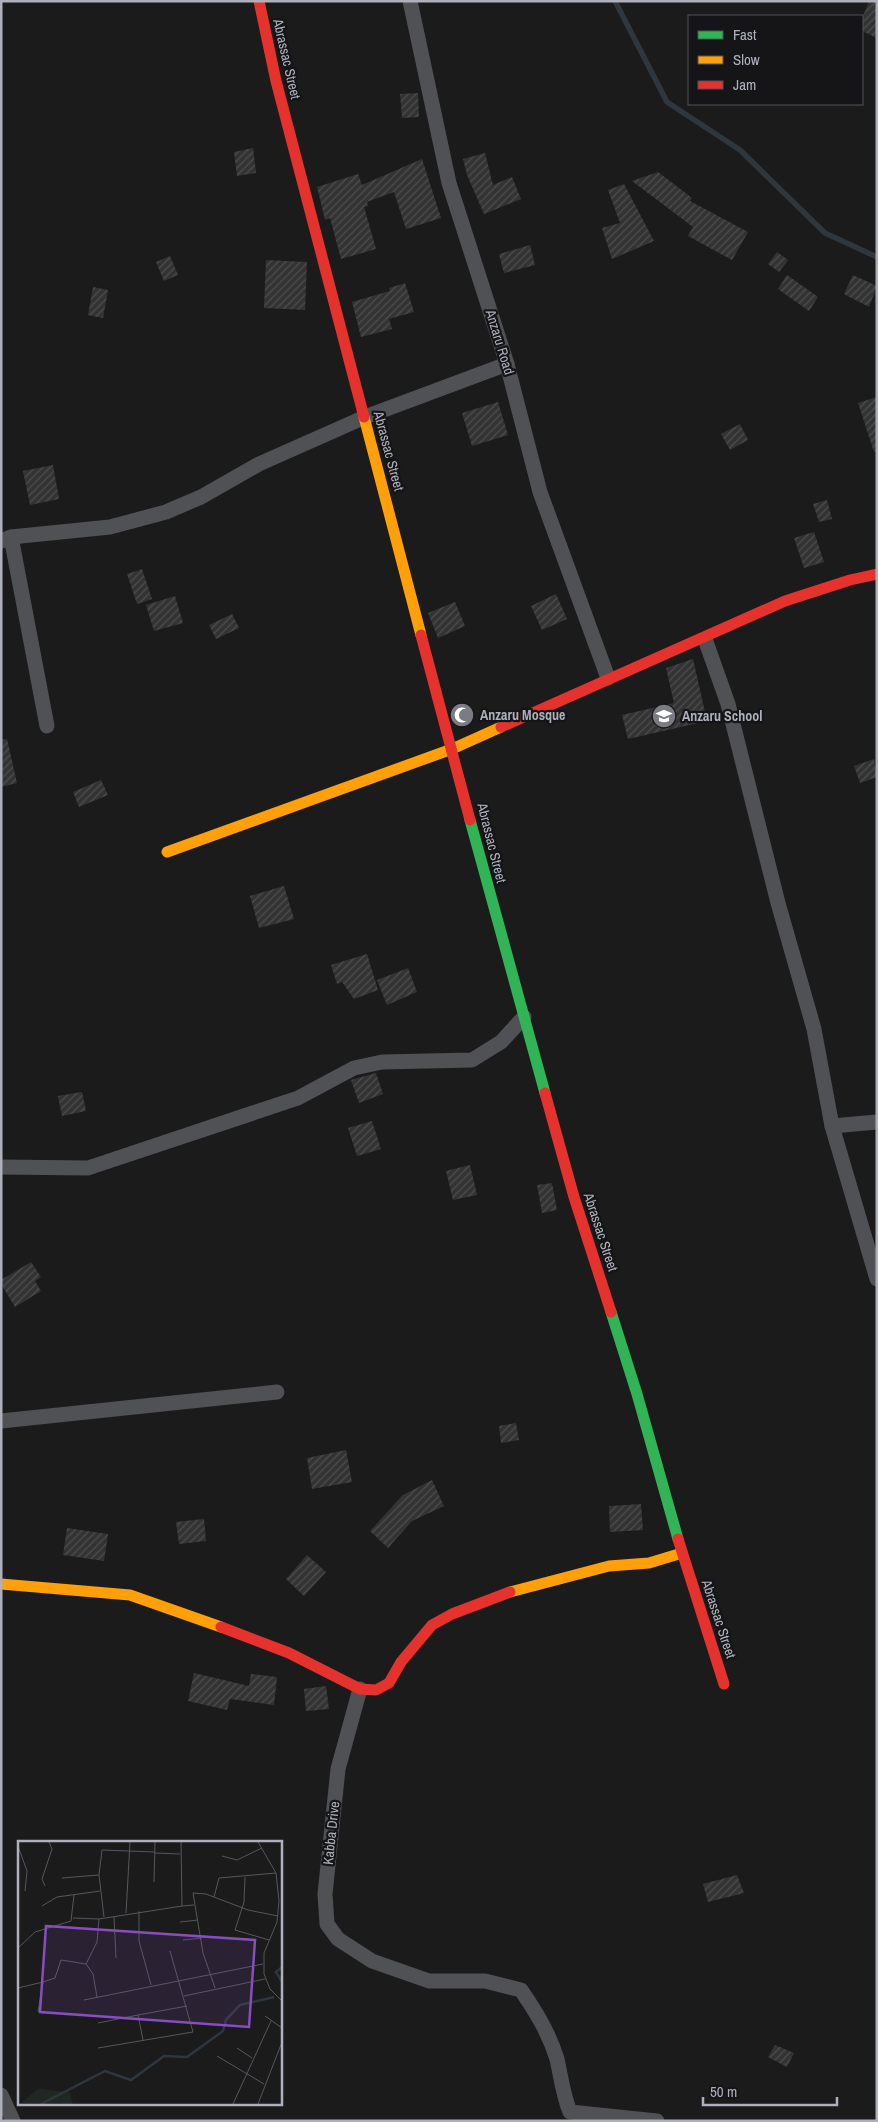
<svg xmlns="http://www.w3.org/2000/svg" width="878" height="2122" viewBox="0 0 878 2122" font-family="'Archivo Narrow',sans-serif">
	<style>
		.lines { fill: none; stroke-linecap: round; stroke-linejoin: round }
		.stream { stroke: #2e363e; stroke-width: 5.5 }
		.building { fill: url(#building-hatch) }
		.street { stroke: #505154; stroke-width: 15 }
		.fast { stroke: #30b455; stroke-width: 11 }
		.slow { stroke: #ff9f0a; stroke-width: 11 }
		.jam { stroke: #e5322d; stroke-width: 11 }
		.labels { text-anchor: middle; stroke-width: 4.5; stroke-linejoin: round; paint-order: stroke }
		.street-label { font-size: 14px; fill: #aeb1bb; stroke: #151518 }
		.poi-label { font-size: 14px; font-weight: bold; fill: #aeb1bb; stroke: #151518; text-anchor: start }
		.inset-river { fill: none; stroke: #2e363e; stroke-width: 2.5 }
		.inset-road { fill: none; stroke: #56575c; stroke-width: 1 }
		.view { fill: #884dbe; fill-opacity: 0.15; stroke: #884dbe; stroke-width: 2.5 }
		.inset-edge { fill: none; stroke: #aeb1bb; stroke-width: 2.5 }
	</style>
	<defs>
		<pattern id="building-hatch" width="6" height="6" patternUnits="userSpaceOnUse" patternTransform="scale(1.25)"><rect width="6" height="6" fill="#333334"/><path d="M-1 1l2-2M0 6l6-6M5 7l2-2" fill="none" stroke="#4e4e4f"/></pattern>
	</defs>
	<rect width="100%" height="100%" fill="#1b1b1c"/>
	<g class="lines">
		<polyline class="stream" points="615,1 667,102 740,150 825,233 877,257"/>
	</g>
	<g class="building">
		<polygon points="869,1 877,1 877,38 862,31 862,19"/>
		<polygon points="418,93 419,117 402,118 400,94"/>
		<polygon points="253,148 256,173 237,176 234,152"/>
		<polygon points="485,153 493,185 512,177 521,199 484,214 467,175 463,159"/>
		<polygon points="422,159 441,218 406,229 394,192 367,202 368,206 364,207 376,249 341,259 330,218 325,220 317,187 358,174 362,185"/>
		<polygon points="658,172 692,198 690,201 748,232 732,260 688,236 693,227 632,181"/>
		<polygon points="624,184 654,241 612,259 602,228 620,223 608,190"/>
		<polygon points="530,245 535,265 504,273 499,254"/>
		<polygon points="777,252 788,260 779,272 768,264"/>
		<polygon points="170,256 178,275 164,281 156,262"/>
		<polygon points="266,260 307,262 305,310 264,308"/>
		<polygon points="787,275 818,297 809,311 778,289"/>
		<polygon points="853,275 877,286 869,307 844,294"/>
		<polygon points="405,283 414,312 389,319 392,329 361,337 352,302 390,291 389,288"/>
		<polygon points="93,287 108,290 103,318 88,315"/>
		<polygon points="877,397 877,451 874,452 858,403"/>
		<polygon points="498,402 508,435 472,446 462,413"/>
		<polygon points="740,424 748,440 730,450 721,434"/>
		<polygon points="53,465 59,499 30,505 23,471"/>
		<polygon points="827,500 832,519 819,522 813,504"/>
		<polygon points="814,532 824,562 804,568 794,538"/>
		<polygon points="142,569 152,599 137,604 127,574"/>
		<polygon points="556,594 567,619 542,630 531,606"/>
		<polygon points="175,596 183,623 154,631 146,605"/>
		<polygon points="455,602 465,626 438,638 428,613"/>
		<polygon points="232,614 239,628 216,639 209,625"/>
		<polygon points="693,659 707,721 628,739 622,715 674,703 666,668"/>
		<polygon points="7,739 17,783 1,787 1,740"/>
		<polygon points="874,759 877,777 860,783 854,766"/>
		<polygon points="101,780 108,795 79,807 73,792"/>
		<polygon points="284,886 294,919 259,928 250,896"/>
		<polygon points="367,954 378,990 354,999 342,982 337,984 331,965"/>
		<polygon points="408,968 417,992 387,1005 377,980"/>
		<polygon points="376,1073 383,1094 359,1103 351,1080"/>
		<polygon points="82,1092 86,1111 62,1116 58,1096"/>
		<polygon points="372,1121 381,1149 357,1156 348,1128"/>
		<polygon points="470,1165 477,1195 453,1200 446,1171"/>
		<polygon points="552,1183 557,1210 542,1213 537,1185"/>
		<polygon points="31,1262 41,1277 35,1281 41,1291 15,1307 1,1284 1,1280"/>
		<polygon points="516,1423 519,1440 501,1443 499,1426"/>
		<polygon points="346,1450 352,1482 312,1489 307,1458"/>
		<polygon points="432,1480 444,1506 412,1521 388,1548 370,1531 403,1495"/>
		<polygon points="641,1504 643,1530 610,1532 609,1506"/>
		<polygon points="204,1519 206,1541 179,1544 176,1522"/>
		<polygon points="67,1528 108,1534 104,1561 63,1555"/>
		<polygon points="307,1555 326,1572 304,1596 286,1579"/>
		<polygon points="194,1673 249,1686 251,1674 277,1677 274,1705 230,1699 227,1710 188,1701"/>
		<polygon points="326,1686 329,1709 306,1711 304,1689"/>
		<polygon points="737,1875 744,1893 708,1902 703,1884"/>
		<polygon points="775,2045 794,2053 787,2067 768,2057"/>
	</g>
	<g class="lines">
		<g class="street">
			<polyline points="410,1 449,183 507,364 540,492 608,678"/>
			<polyline points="11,537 47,726"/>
			<polyline points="1,541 11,537 110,527 166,512 201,497 259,464 365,417 507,364"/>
			<polyline points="705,639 728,704 778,903 814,1029 832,1126 877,1122"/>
			<polyline points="832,1126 877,1279"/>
			<polyline points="1,1167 88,1168 298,1098 354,1068 382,1062 472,1060 501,1042 524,1017"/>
			<polyline points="1,1421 277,1392"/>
			<path d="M360,1689L338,1769L325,1894L327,1924L338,1939L372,1961L429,1981H485L521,1990C536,2012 549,2033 557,2059C561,2077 563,2095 570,2112L657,2121"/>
			<polyline points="1,2095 13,2121"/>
		</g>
		<g class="fast">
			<polyline points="470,820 545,1093"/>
			<polyline points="611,1312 637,1394 678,1539"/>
		</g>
		<g class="slow">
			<polyline points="364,417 421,635"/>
			<polyline points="167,852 452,749 501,727"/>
			<polyline points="1,1584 130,1595 221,1627"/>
			<polyline points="510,1592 609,1566 649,1563 682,1553"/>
		</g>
		<g class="jam">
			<polyline points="259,1 276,81 364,417"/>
			<polyline points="421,635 470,820"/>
			<polyline points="501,727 785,601 850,580 877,574"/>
			<polyline points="545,1093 574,1197 611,1312"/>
			<polyline points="678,1539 724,1684"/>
			<polyline points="221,1627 289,1653 360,1689 376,1690 389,1683 401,1662 432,1625 452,1614 510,1592"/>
		</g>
	</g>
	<defs>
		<g id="mosque-disc" transform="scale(1.25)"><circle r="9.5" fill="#7b7c83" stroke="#151518"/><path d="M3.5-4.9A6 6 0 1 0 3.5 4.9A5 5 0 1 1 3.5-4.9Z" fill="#fff"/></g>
		<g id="school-disc" transform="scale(1.25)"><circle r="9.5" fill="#7b7c83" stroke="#151518"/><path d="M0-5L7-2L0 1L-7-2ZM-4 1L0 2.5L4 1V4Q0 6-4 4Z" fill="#fff"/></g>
	</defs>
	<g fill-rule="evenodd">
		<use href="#mosque-disc" x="462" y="715"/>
		<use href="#school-disc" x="664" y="716"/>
	</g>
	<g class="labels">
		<g class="street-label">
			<text transform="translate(287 59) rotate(77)" y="5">Abrassac Street</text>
			<text transform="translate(500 342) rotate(73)" y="5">Anzaru Road</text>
			<text transform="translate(389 451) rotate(75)" y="5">Abrassac Street</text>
			<text transform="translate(492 843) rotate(76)" y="5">Abrassac Street</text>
			<text transform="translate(601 1232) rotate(72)" y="5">Abrassac Street</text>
			<text transform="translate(719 1619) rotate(72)" y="5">Abrassac Street</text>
			<text transform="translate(331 1833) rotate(-84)" y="5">Kabba Drive</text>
		</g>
		<g class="poi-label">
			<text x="480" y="720">Anzaru Mosque</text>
			<text x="682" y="721">Anzaru School</text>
		</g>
	</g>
	<g transform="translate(18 1841)">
		<rect width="264" height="264" fill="#1b1b1c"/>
		<path d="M20,248L51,251L55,263H2Z" fill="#212823"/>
		<path class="inset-river" d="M264,126L258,131L264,141M23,263L87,230L113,239L146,215L169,216L205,190L208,179L222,164L256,156"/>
		<path class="inset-road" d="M163,1L164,65L176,64M240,1L258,32L261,60L259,81L246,112V133L252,148L264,160M0,5L9,30L7,50M137,12L162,13M204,15L219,19L244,7M227,36L226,61L217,89L251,99M44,37L81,34M136,41L137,1M27,45L24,38L34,8L31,1M196,56L201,37L258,32M24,65L39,56L82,50M121,70V100L133,144M108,72L112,1M96,75L98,117M86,76L81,34L84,9L137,11M55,77L81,78M162,81L180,79M165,99L184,97M0,107L17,91L53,80L56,54M68,123L79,101L81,78L164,65M68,123L75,133L79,156M0,147L25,141M197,147L185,112L175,52L188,53L230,69L260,75M166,155L247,138M66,159L245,123M20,171L25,141L37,137L43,119L68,123M247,175L264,187M80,182L120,174M125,199L120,174L169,165M80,207L175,191L152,110M219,207L234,217M199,215L246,243M215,263L253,180M240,263L264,201"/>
		<path class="view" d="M28,85L237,99L231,186L22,171Z"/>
		<rect width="264" height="264" class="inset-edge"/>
	</g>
	<rect width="878" height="2122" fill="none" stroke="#aeb1bb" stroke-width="5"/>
	<rect x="688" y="15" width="175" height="90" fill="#151518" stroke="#525359"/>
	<rect x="698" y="31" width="25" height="8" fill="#30b455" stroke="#525359"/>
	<text x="733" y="40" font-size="15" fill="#aeb1bb">Fast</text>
	<rect x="698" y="56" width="25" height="8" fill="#ff9f0a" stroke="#525359"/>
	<text x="733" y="65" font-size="15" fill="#aeb1bb">Slow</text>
	<rect x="698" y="81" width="25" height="8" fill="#e5322d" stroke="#525359"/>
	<text x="733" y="90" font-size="15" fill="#aeb1bb">Jam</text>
	<path d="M703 2097v8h134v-8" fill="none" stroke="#aeb1bb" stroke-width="2.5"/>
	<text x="710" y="2097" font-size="15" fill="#aeb1bb" stroke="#151518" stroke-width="4" paint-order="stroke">50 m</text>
</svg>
